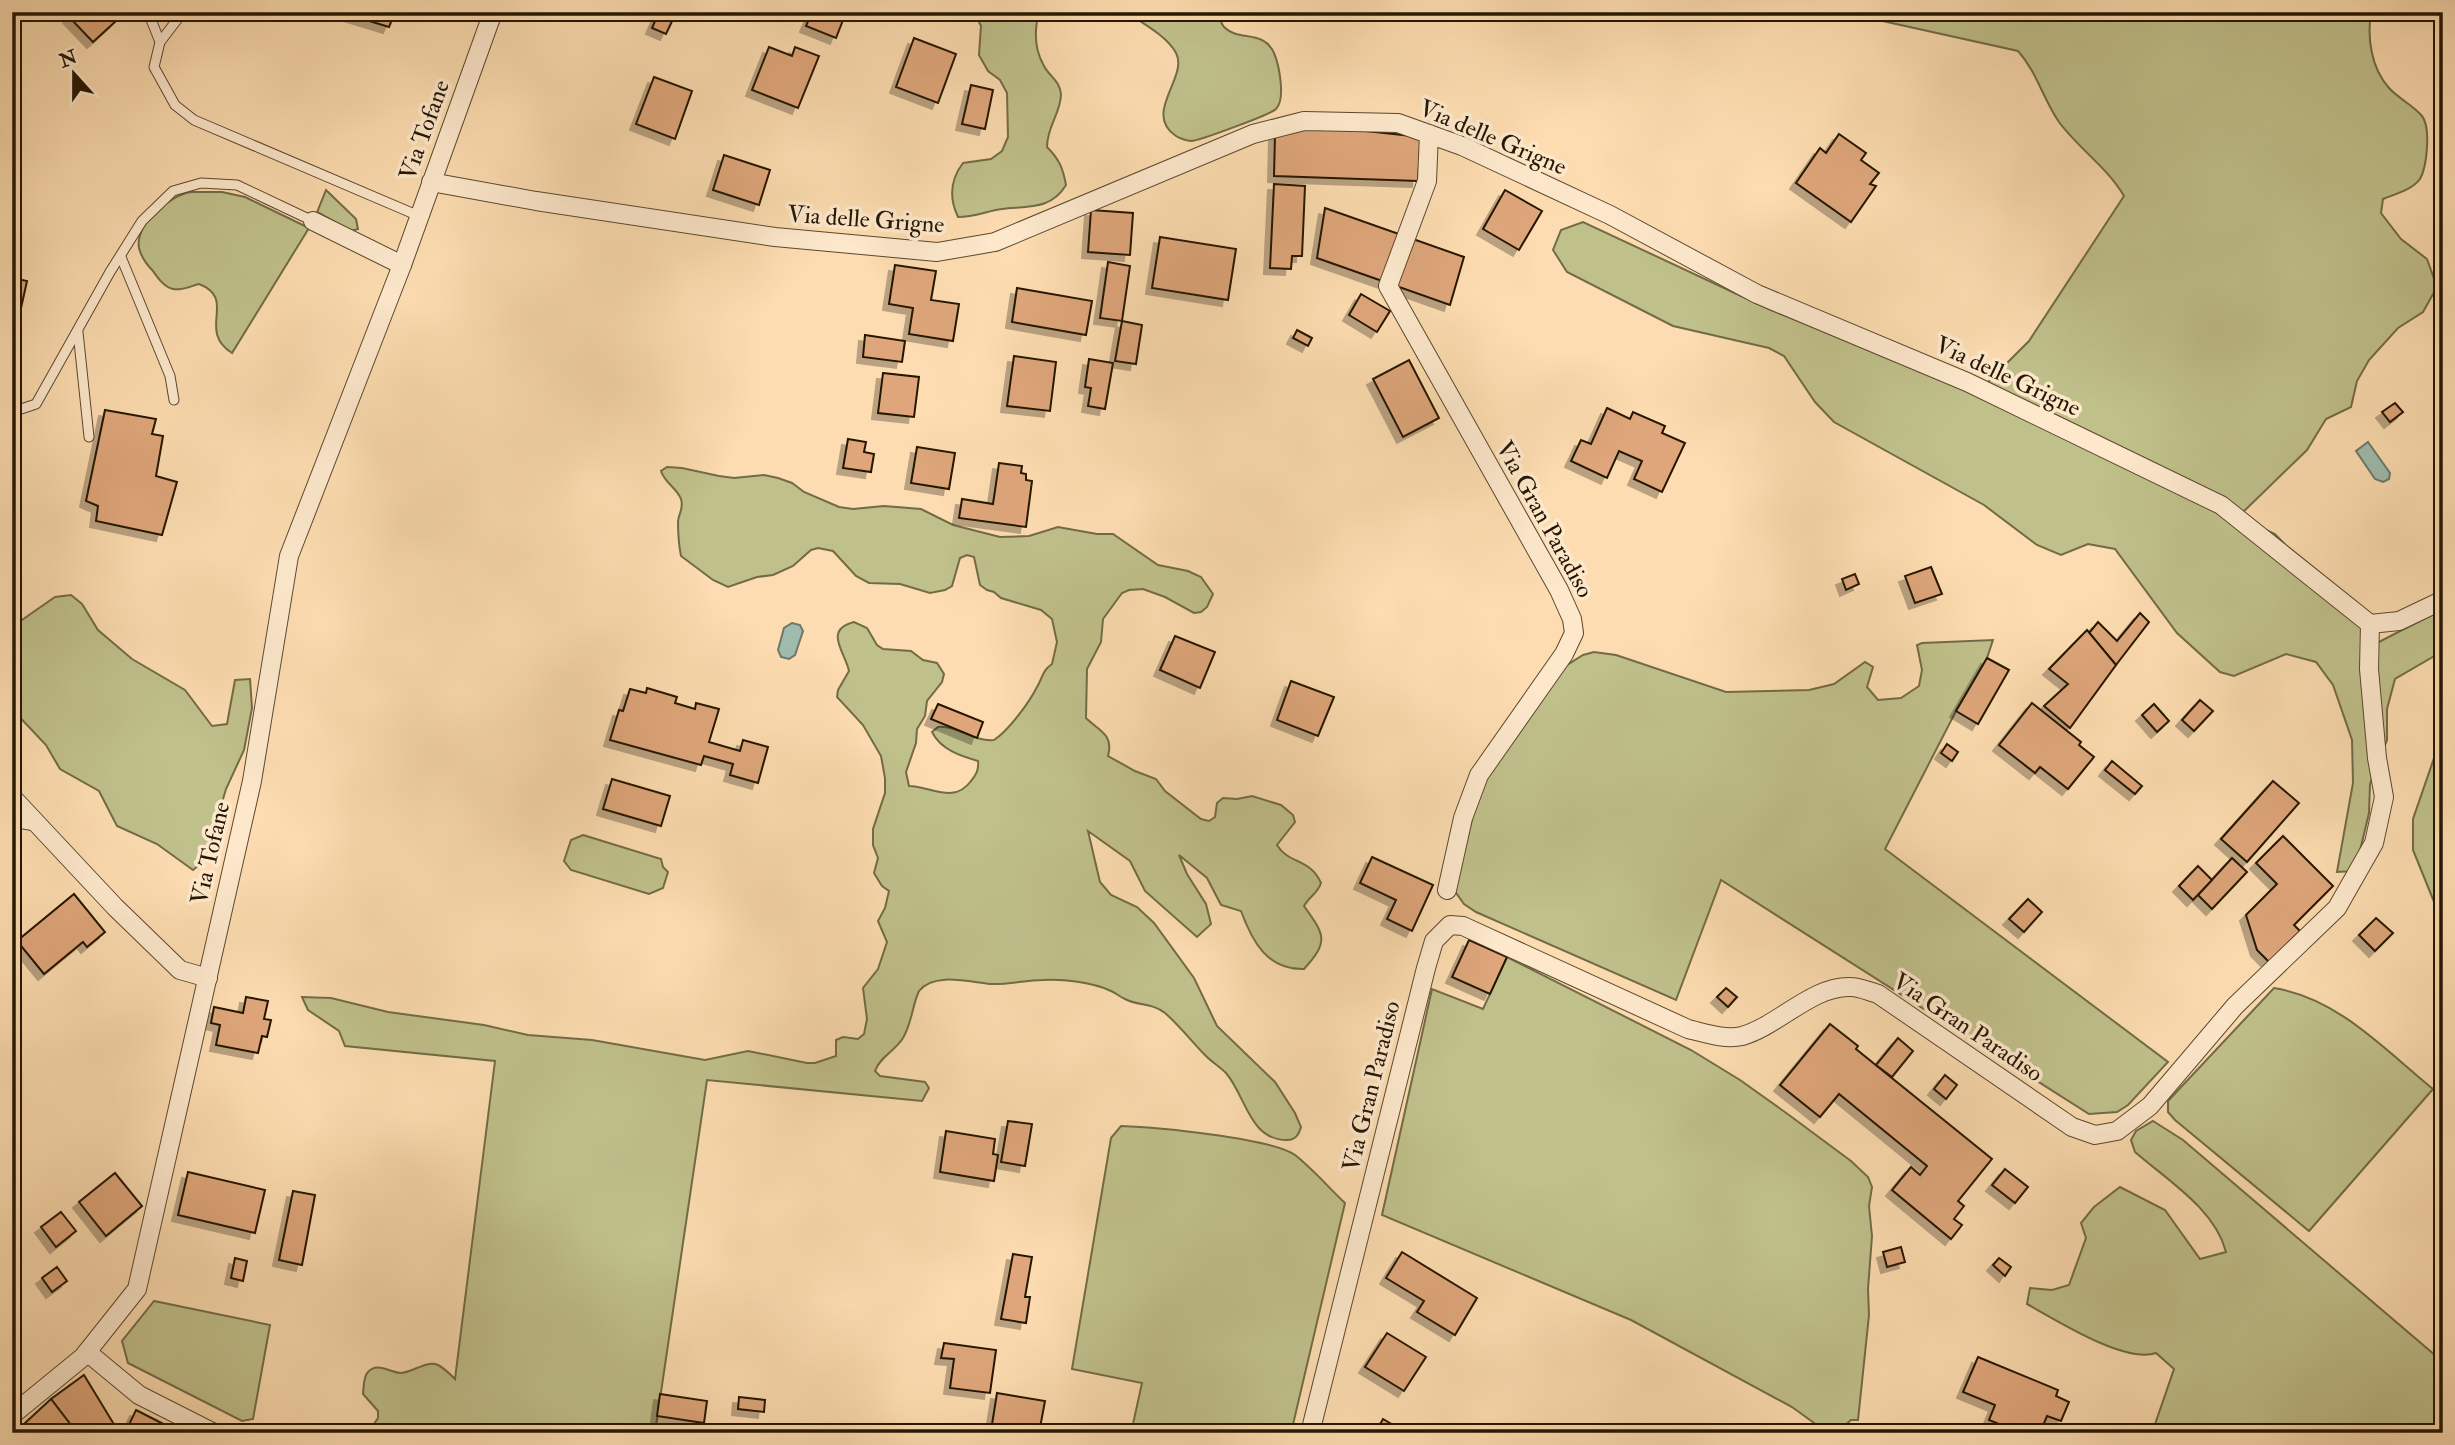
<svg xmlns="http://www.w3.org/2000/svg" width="2455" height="1445" viewBox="0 0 2455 1445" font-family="'IM FELL Double Pica',serif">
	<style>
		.green { fill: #c0c08b; stroke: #726b46; stroke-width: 2 }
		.water { fill: #9fbbae; stroke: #6e7969; stroke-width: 2 }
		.building { fill: #dea67a; stroke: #251602; stroke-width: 2; filter: url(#shadow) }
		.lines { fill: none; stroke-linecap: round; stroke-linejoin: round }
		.lane-casing { stroke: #5b482e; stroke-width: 11 }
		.street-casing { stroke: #5b482e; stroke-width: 20 }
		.lane { stroke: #fde8cc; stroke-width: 9 }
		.street { stroke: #fde8cc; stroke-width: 18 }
		.labels { text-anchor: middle; stroke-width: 7; stroke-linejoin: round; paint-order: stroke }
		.street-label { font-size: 24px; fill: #251602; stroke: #fde8cc }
	</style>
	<defs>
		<filter id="shadow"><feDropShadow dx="-6" dy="6" stdDeviation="0" flood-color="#0004"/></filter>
	</defs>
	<rect width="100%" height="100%" fill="#fcdcb0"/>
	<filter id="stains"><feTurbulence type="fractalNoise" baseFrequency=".00286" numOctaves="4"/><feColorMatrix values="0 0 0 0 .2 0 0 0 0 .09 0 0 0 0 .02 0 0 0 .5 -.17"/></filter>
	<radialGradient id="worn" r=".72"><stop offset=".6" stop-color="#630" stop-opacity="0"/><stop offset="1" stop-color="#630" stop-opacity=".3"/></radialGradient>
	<g class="green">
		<path d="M974,12H1039C1034,31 1034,49 1044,66C1049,76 1060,81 1061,94C1061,113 1047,126 1047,147C1059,159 1063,168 1066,185C1051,210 1028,206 1002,209C987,211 974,217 958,217C949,198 950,180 963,163L991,159L1002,151L1008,137L1007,93L1000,80L988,71L979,55L981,26Z"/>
		<path d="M1126,12H1218C1219,17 1221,23 1224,27C1239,42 1263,29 1274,53C1279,65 1286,99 1276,109C1271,114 1199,141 1191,141C1187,141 1179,138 1176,136C1142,113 1189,77 1176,53C1167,36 1142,23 1126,12Z"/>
		<path d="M1856,12H2371C2367,38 2371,68 2389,88C2399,99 2413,105 2422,116C2431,127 2427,167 2420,179C2412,190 2395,194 2383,199L2381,213L2401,239L2427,259L2437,287L2423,312L2398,328L2369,360L2357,381L2351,407L2326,419L2307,450L2238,517L2275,534L2335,596L2362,629L2379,642L2443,609V651L2395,679L2387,709V740L2370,784L2369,813L2355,871L2337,872L2353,783L2352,740L2333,685L2316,662L2286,654L2234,676L2220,672L2177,633L2115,549L2088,544L2061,555L2037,545L1984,505L1834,422L1815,402L1784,356L1769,348L1673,326L1567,272L1553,250L1561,230L1583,222L1771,310L1915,367L1981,389L2029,341L2124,196C2107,167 2079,149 2059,122C2043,99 2037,72 2018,51L1878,20Z"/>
		<polygon points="326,190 356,219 358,229 351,231 319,213 316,215"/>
		<path d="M191,192H222L245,197L309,228L232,353C196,330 238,299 199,284C191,286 181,291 173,289C164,287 158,278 153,271C147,265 141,256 139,248C135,224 170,195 191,192Z"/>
		<path d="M667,467L682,468L719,476L734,478L764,475L778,478L792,483L804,492L839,507L853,509L884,506L921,509L953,525L1000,537L1029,536L1058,527L1097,534H1113L1158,565L1188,571L1201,577L1213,594L1207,607L1201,612L1194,613L1165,597L1143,589L1129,590L1122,593L1103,619L1101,642L1087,669L1086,718C1099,731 1114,734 1108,756L1135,771L1156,779L1165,791L1201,819L1209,821L1215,817L1217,803L1223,798L1237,799L1252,796L1281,805L1293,815L1295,822L1277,845C1288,864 1310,858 1321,883C1318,893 1309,897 1304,906C1324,934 1330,941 1304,969C1267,970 1252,941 1241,911L1221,905L1207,878L1179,855L1187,874L1206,904L1211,924L1197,937L1145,891L1130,861L1088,831L1100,882L1111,895L1137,907L1154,923L1194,978L1217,1026L1275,1082L1295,1113L1301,1127C1299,1134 1296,1140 1287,1140C1249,1140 1246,1096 1226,1073C1220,1067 1212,1062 1206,1056C1192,1042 1180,1026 1165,1013C1153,1003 1138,1006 1125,999C1120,997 1116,993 1111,991C1092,982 1064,979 1043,980C1025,980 1008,985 990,984C969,982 934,972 919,991C912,1006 912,1023 903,1038C895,1051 880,1057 875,1071L880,1076L925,1082L929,1088L922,1101L707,1080L655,1433H368L378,1418V1411L363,1394C364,1387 363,1377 368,1372C377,1362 389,1372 400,1373C412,1373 426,1360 438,1365C444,1368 451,1375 455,1379L495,1061L345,1046L339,1031L308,1010L302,997L331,998L388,1012L484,1025L528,1035L592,1040L705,1060L748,1051L807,1063H815L836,1056V1040L843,1037L858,1039L864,1034L867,1019L863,988L878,969L887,942L878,921L885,908L889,891L882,886L874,873L878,858L873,845V829L885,793V778L881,756L863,725L837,697L838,690L849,671C845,652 823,630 854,622L867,628L877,645L883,649L911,651L923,660L937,663L944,674L942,682L927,701L925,716L917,729L916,743L906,772L909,786C933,787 954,804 971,781C976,775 979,770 978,761C961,756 941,750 932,732L938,727C958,725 973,742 994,740C1008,731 1029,703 1037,687C1043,677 1042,671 1052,664L1057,642L1052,619L1041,610L1001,598L994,592L987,590L980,585L974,557L967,555L960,558L952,586L945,590L930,593L900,584L869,583L856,576L833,551L818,548L811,550L793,566L773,575L757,577L728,587L713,580L681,556C679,546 678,532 678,521C679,513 684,508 681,499C677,488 664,482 661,471Z"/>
		<polygon points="71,595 82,604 98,630 132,659 185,690 212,726 227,724 235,680 250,679 252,708 244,750 226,789 205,860 193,870 157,844 117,826 99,791 60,769 46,745 12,709 12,622 19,622 55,597"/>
		<polygon points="1993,640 1987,658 1956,711 1885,849 2168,1062 2128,1105 2117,1112 2089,1114 1721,880 1676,1000 1476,912 1464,904 1454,890 1483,776 1564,667 1583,655 1594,652 1616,655 1726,692 1809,690 1834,684 1865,662 1873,667 1867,687 1878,700 1901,698 1919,686 1922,670 1917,645 1922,643"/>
		<polygon points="2443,732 2443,924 2413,850 2413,819"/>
		<polygon points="583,835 661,859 663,867 668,872 663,888 649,894 571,870 564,861 571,840"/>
		<polygon points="1507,957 1691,1050 1740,1080 1789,1115 1851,1161 1868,1177 1872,1187 1869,1206 1872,1236 1868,1289 1869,1315 1858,1420 1851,1420 1836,1433 1828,1433 1792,1407 1631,1320 1382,1215 1432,989 1483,1009"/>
		<path d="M2274,988C2338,998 2385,1050 2433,1089L2309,1231L2175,1120L2168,1112V1101Z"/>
		<path d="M2153,1121L2183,1140L2443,1362V1433H2152L2174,1369L2156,1353C2125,1364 2056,1320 2027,1304L2030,1288L2052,1290L2069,1285L2086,1238L2081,1223L2094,1207L2120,1187L2165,1210L2200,1259L2226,1252C2215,1209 2167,1180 2135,1152L2131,1140L2136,1131Z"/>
		<path d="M1121,1126C1154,1127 1271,1138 1295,1155C1313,1169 1329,1188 1345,1203L1291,1433H1131L1142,1383L1072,1369L1111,1138Z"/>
		<polygon points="154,1301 270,1325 253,1419 242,1421 128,1363 122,1341"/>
	</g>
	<g class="water">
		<polygon points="2368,442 2390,473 2389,479 2383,482 2375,479 2356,451"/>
		<polygon points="792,623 800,625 803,631 795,655 789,659 781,657 778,650 784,628"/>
	</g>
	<g class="building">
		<polygon points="73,12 107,12 116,21 93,42 69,17"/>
		<polygon points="340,12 395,12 389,27"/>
		<polygon points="659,12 674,17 666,34 652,28"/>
		<polygon points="812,12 824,12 843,20 836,38 806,26"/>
		<polygon points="824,12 843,12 840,19"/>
		<polygon points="914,38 956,54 938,103 896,87"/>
		<polygon points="769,47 792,56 795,47 819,56 798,108 752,90"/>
		<polygon points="654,77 692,91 675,139 636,124"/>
		<polygon points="971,85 993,90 985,129 962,124"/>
		<polygon points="1329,127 1421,137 1418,181 1274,176 1275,135 1306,128"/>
		<polygon points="1839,134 1866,153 1861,160 1879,173 1870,184 1876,186 1851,222 1796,183 1820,148 1826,153"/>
		<polygon points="724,155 770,170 759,205 713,190"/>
		<polygon points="1274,184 1305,186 1302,256 1292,256 1291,269 1270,268"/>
		<polygon points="1505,190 1542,211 1519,250 1483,229"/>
		<polygon points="1325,208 1464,257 1450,305 1317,258"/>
		<polygon points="1091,210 1133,213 1130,255 1088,252"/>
		<polygon points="1160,237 1236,249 1228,300 1152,288"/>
		<polygon points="1108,262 1130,266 1122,321 1100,318"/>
		<polygon points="895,265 936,271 931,300 959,304 953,341 909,334 913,308 889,304"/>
		<polygon points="12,278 27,281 14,340 12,339"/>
		<polygon points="1017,288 1092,301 1086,335 1012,322"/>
		<polygon points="1361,294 1390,311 1377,332 1349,315"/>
		<polygon points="1122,321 1142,325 1136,364 1115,361"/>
		<polygon points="1297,330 1312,338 1308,346 1293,338"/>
		<polygon points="865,335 905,341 902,362 863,357"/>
		<polygon points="1014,356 1056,362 1050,411 1007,406"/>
		<polygon points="1089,359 1113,363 1105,409 1088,406 1091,388 1085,387"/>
		<polygon points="1409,360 1439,418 1403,437 1373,379"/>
		<polygon points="883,373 919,377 914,417 878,413"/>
		<polygon points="2395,403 2403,412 2390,422 2382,412"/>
		<polygon points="1607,408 1630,419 1633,412 1665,426 1662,433 1685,443 1662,492 1634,479 1642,461 1619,451 1607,478 1571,461 1581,440 1591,444"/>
		<polygon points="105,410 156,419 152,434 163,436 156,476 177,482 162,535 96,521 98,506 86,501"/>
		<polygon points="848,439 866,442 864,452 874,454 871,472 843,468"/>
		<polygon points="917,447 955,453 949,489 911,483"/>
		<polygon points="999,463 1022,466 1021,473 1026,474 1026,480 1032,481 1026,527 959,518 962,499 993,504"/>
		<polygon points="1931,567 1942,594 1915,603 1905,576"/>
		<polygon points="1855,574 1859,584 1846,590 1842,579"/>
		<polygon points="2140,613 2149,622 2116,665 2089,633 2098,622 2117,641"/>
		<polygon points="2087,630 2116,665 2070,728 2044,706 2068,684 2049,669"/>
		<polygon points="1175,636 1215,652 1200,688 1160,670"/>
		<polygon points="1987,658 2009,670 1978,724 1956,711"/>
		<polygon points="1291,681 1334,697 1318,736 1277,720"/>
		<polygon points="647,688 677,697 675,703 695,709 696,703 719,709 709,742 740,751 743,740 768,747 758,783 730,775 733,764 704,756 701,765 610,740 619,710 623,711 630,689 646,693"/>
		<polygon points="2200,700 2213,711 2194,731 2182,720"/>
		<polygon points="2032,703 2081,742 2079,745 2094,757 2068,789 2040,767 2035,773 1999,745"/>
		<polygon points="938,704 983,722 977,738 931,719"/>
		<polygon points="2154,704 2169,721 2157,732 2142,715"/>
		<polygon points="1947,744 1958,752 1952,761 1941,753"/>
		<polygon points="2112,761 2142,786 2135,794 2105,770"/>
		<polygon points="612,779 670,796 661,826 603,809"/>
		<polygon points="2273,781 2299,803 2247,862 2221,839"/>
		<polygon points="2283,836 2333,886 2294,925 2300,931 2269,962 2257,950 2246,915 2277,884 2256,863"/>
		<polygon points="1372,857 1433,885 1412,931 1387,919 1396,900 1360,883"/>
		<polygon points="2232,858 2247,872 2212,909 2198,895"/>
		<polygon points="2198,866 2212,880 2193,900 2179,886"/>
		<polygon points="74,894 105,932 87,947 83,942 44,974 17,941"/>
		<polygon points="2028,899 2042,912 2024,932 2009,919"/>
		<polygon points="2376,918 2393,933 2375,951 2359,935"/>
		<polygon points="1469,940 1507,957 1490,994 1452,977"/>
		<polygon points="1726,988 1737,997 1728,1007 1717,997"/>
		<polygon points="246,997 268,1001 264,1019 271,1020 267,1037 262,1036 258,1053 216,1045 220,1025 211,1023 214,1007 243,1013"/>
		<polygon points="1830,1024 1858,1046 1856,1049 1992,1159 1958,1201 1964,1206 1954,1219 1962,1225 1951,1239 1892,1190 1911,1167 1920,1175 1927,1166 1839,1094 1820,1117 1780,1085"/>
		<polygon points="1898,1038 1913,1051 1892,1077 1876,1065"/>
		<polygon points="1945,1075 1957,1085 1946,1099 1934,1089"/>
		<polygon points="1008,1121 1032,1124 1025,1166 1001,1162"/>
		<polygon points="946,1131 995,1139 993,1154 998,1155 994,1181 940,1172"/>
		<polygon points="2005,1169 2028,1187 2015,1203 1992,1185"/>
		<polygon points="188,1172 265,1190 255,1233 178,1215"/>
		<polygon points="115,1173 142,1206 106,1236 79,1202"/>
		<polygon points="293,1191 315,1195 302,1265 279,1260"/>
		<polygon points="61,1212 76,1231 56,1247 41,1227"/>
		<polygon points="1901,1247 1905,1262 1887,1267 1883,1252"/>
		<polygon points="1402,1252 1477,1298 1455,1335 1417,1312 1424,1301 1386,1278"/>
		<polygon points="1013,1254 1032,1257 1025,1297 1030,1297 1026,1323 1001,1319"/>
		<polygon points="235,1258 247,1261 243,1281 231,1278"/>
		<polygon points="1999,1258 2011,1267 2005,1276 1993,1265"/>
		<polygon points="57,1267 67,1281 52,1292 42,1278"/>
		<polygon points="1387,1333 1426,1357 1404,1391 1365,1367"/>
		<polygon points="944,1343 996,1350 990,1393 950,1388 954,1359 941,1358"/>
		<polygon points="1978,1357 2058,1390 2056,1396 2069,1402 2061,1421 2047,1416 2040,1433 2021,1433 1989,1420 1995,1405 1963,1392"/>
		<polygon points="84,1375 115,1426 107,1433 77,1433 51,1399"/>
		<polygon points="997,1393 1045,1401 1039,1433 995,1433 991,1431"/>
		<polygon points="660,1394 707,1401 704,1423 657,1416"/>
		<polygon points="739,1397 765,1400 764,1412 738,1409"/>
		<polygon points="51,1399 77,1433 29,1433 24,1424"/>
		<polygon points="136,1410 181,1433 125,1433"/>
		<polygon points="1383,1419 1407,1433 1375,1433"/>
	</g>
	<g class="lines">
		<g class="lane-casing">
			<g id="lane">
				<polyline points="148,12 160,42"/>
				<polyline points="183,12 160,42 154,67 175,105 194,120 419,216"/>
				<polyline points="12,24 23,12"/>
				<polyline points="121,257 170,376 174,400"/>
				<polyline points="78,332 89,437"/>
				<polyline points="12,412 36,404 110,272 142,221 173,191 201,183 237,185 313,221"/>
				<polyline points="12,822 35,826"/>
			</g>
		</g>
		<g class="street-casing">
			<g id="street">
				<polyline points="1429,134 1427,181 1388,286 1559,590 1572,619 1574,633 1564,654 1479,775 1463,818 1447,890"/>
				<polyline points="431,182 536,201 775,237 937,252 995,242 1253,134 1304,121 1398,123 1462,146 1610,215 1757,294 1967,382 2221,505 2370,624"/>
				<polyline points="313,221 402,265"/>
				<polyline points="2370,624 2399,621 2443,600"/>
				<polyline points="12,797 115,907 180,970 208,978"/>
				<polyline points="87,1352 139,1395 214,1433"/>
				<polyline points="12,1415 83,1357 137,1289 252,781 289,556 402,265 493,12"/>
				<path d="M1310,1433L1426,968L1434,941L1450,925L1463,926L1688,1029C1705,1033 1725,1040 1742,1036C1778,1026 1813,985 1851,987C1860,987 1870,992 1878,994L2072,1127L2095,1135L2117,1131L2150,1106L2235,1006L2337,908L2374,843L2384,797L2377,758L2369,669L2370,624"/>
			</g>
		</g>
		<use href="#lane" class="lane"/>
		<use href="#street" class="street"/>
	</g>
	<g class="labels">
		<g class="street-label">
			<text transform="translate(424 130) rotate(-70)" y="8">Via Tofane</text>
			<text transform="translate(1493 137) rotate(23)" y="8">Via delle Grigne</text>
			<text transform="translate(866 219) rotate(4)" y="8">Via delle Grigne</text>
			<text transform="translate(2008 376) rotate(25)" y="8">Via delle Grigne</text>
			<text transform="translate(1545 519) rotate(61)" y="8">Via Gran Paradiso</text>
			<text transform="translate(210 853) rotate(-77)" y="8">Via Tofane</text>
			<text transform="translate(1968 1027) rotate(34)" y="8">Via Gran Paradiso</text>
			<text transform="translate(1371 1086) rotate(-76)" y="8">Via Gran Paradiso</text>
		</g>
	</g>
	<rect width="2455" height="1445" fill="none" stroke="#fcdcb0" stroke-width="42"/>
	<rect x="14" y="14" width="2427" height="1417" fill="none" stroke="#251602" stroke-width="3.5"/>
	<rect x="21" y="21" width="2413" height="1403" fill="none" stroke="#251602" stroke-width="2"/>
	<g transform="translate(74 74) rotate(339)" stroke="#fde8cc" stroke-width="5" paint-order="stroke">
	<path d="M0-5L12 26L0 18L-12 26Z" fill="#251602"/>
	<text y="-10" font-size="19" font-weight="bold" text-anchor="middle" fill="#251602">N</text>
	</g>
	<rect width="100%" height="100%" filter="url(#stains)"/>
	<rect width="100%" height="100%" fill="url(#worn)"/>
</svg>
